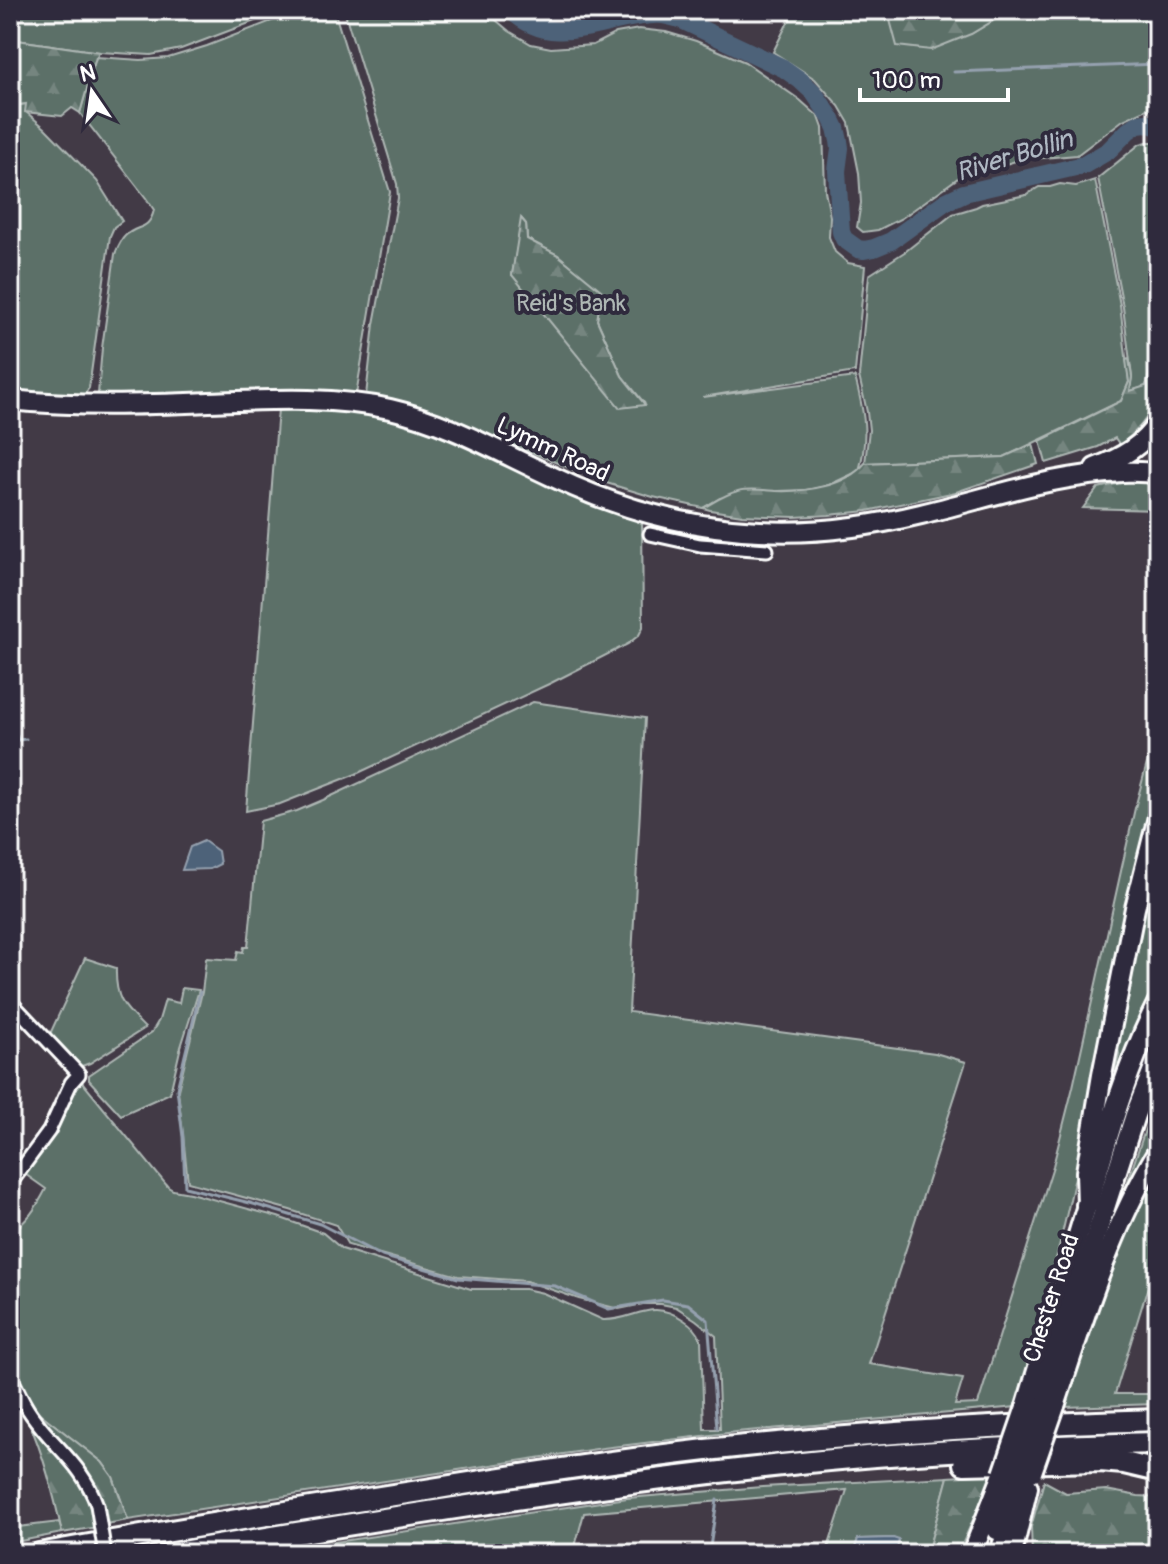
<svg xmlns="http://www.w3.org/2000/svg" width="1168" height="1564" viewBox="0 0 1168 1564" font-family="Pangolin,sans-serif">
	<style>
		.grass { fill: #5c6f68; stroke: #aeb7b4; stroke-width: 2; fill-rule: evenodd }
		.forest { fill: url(#forest-firs); stroke: #aeb7b4; stroke-width: 2 }
		.water { fill: #4e6279; stroke: #95a1af; stroke-width: 2 }
		.lines { fill: none; stroke-linecap: round; stroke-linejoin: round }
		.stream { stroke: #95a1af; stroke-width: 3 }
		.river { stroke: #4e6279; stroke-width: 18 }
		.minor-casing { stroke: #fff; stroke-width: 17 }
		.primary-casing { stroke: #fff; stroke-width: 24 }
		.trunk-casing { stroke: #fff; stroke-width: 24 }
		.motorway-casing { stroke: #fff; stroke-width: 26 }
		.minor { stroke: #2f2a3d; stroke-width: 11 }
		.primary { stroke: #2f2a3d; stroke-width: 18 }
		.trunk { stroke: #2f2a3d; stroke-width: 18 }
		.motorway { stroke: #2f2a3d; stroke-width: 20 }
		.minor-bridge-casing { stroke: #fff; stroke-width: 17; stroke-linecap: butt }
		.trunk-bridge-casing { stroke: #fff; stroke-width: 24; stroke-linecap: butt }
		.minor-bridge { stroke: #2f2a3d; stroke-width: 11 }
		.trunk-bridge { stroke: #2f2a3d; stroke-width: 18 }
		.labels { text-anchor: middle; stroke-width: 8; stroke-linejoin: round; paint-order: stroke }
		.park-label { font-size: 24px; fill: #aeb7b4; stroke: #2f2a3d }
		.street-label { font-size: 24px; fill: #fff; stroke: #2f2a3d }
		.water-label { font-size: 26px; font-style: italic; fill: #afb8c3; stroke: #2f2a3d }
	</style>
	<defs>
		<pattern id="forest-firs" width="22" height="20" patternUnits="userSpaceOnUse" patternTransform="scale(2)"><rect width="22" height="20" fill="#5c6f68"/><path d="M5 1l3.5 6h-7zM16 11l3.5 6h-7z" fill="#74857f"/></pattern>
	</defs>
	<rect width="100%" height="100%" fill="#423a46"/>
	<filter id="ink" filterUnits="userSpaceOnUse"><feTurbulence type="fractalNoise" baseFrequency=".0125" numOctaves="2"/><feDisplacementMap in="SourceGraphic" scale="16" xChannelSelector="R" yChannelSelector="G"/><feConvolveMatrix kernelMatrix="1 2 1 2 8 2 1 2 1" color-interpolation-filters="sRGB"/></filter>
	<g filter="url(#ink)">
		<g class="grass">
			<polygon points="10,10 284,10 181,49 151,55 100,52 10,39"/>
			<path d="M300,10H334L390,192L356,395C315,392 274,390 233,391C189,393 140,407 98,394L102,348L115,254C118,247 120,241 125,236C138,224 149,231 154,210L146,198L80,113L96,57L141,60L168,58L207,46Z"/>
			<path d="M344,10H484L509,31L531,44L551,48L593,45L616,33L639,29L666,32L696,41L745,62L800,100L819,117L823,128L825,191L830,216L829,237L835,252L848,263L865,266L855,372L703,397L855,377C864,412 869,435 859,471L829,485L806,490L779,491L720,498L703,508L653,497L603,482L454,420L366,396L374,324L398,198L397,184ZM522,219L526,224L527,239L558,255L601,291L597,320L622,376L645,404L512,275Z"/>
			<polygon points="794,10 936,10 890,21 971,34 1011,10 1158,10 1158,110 1147,109 1123,120 1077,155 1019,160 958,178 902,218 878,230 863,232 857,227 861,203 859,173 849,123 839,106 815,79 773,52"/>
			<polygon points="26,104 26,112 45,128 97,181 122,221 114,227 110,236 89,388 83,396 10,393 10,320 19,201 10,288 10,106"/>
			<polygon points="1147,142 1154,142 1158,146 1158,343 1146,386 1129,392 1132,377 1123,307 1098,178 1140,144"/>
			<polygon points="1095,180 1120,305 1129,382 1121,401 1004,457 865,463 869,430 867,412 859,376 869,275 906,251 953,214 976,207 982,204 1026,195 1039,187 1050,187 1060,184 1076,186"/>
			<polygon points="278,409 350,411 407,422 454,438 642,519 643,627 639,635 628,644 551,683 356,774 280,804 246,811"/>
			<path d="M533,702L645,718L629,1012L935,1053L966,1062L869,1364L963,1379L955,1405L978,1404L1053,1166L1073,1087L1135,808L1149,756H1153L1158,742V793L1144,839C1106,1029 1071,1221 1017,1407L736,1432L603,1448L128,1520L113,1477L102,1462L36,1411L10,1362V1233C28,1221 36,1208 46,1189L22,1172L75,1085L79,1081L83,1083L168,1187L173,1190L190,1193L278,1217L323,1233L342,1249L471,1289H525L543,1293L603,1320C636,1321 649,1297 684,1320C692,1325 697,1330 701,1339L704,1429H720L716,1336L696,1320L676,1307L661,1304H643L619,1309L579,1299L526,1281L458,1276L348,1245L336,1225L290,1210L188,1182L178,1090L202,992L206,959L207,958L236,960L238,951L243,952L244,947H248L260,821L297,811L323,800Z"/>
			<polygon points="1158,848 1158,979 1141,1012 1117,1072 1115,1072 1119,1054 1117,1042 1145,897"/>
			<path d="M85,958L116,968C115,1000 124,1007 145,1028L90,1063L79,1067L49,1036Z"/>
			<polygon points="182,988 199,990 180,1050 170,1093 121,1115 89,1080 89,1075 152,1032 159,1020 165,1000 179,1003"/>
			<polygon points="1158,1091 1158,1136 1144,1157 1127,1195 1124,1193"/>
			<polygon points="1158,1166 1158,1254 1115,1394 1158,1394 1158,1404 1064,1407 1115,1256 1134,1214"/>
			<polygon points="948,1477 927,1554 896,1554 898,1541 893,1538 858,1539 853,1554 826,1554 847,1490 584,1513 573,1554 284,1554 282,1550 627,1498 762,1487"/>
			<polygon points="59,1522 62,1533 10,1543 10,1528"/>
		</g>
		<g class="forest">
			<polygon points="936,10 1011,10 971,34 931,50 897,46 890,20"/>
			<polygon points="10,39 100,52 96,57 80,113 72,108 62,116 25,112 26,104 10,106"/>
			<polygon points="521,218 526,224 527,239 558,255 602,291 597,320 622,376 645,405 620,408 512,275"/>
			<path d="M1158,343C1158,391 1161,413 1120,445L1115,438L1098,447L1046,463L1040,441L1121,401L1129,382L1126,360L1129,359L1132,377L1130,391L1146,386Z"/>
			<path d="M1033,444L1038,464L956,492L867,511L829,515L795,517L742,515L710,510L703,508C714,502 725,494 738,491C750,488 763,490 776,491C805,492 845,487 865,463L1004,457Z"/>
			<polygon points="1143,480 1158,484 1158,510 1083,508 1098,488 1120,483"/>
			<polygon points="42,1415 102,1462 113,1477 128,1520 106,1524 101,1505 47,1428"/>
			<path d="M29,1422L35,1425L87,1485L97,1527L62,1533C54,1494 45,1459 29,1422Z"/>
			<polygon points="993,1474 958,1554 927,1554 948,1477"/>
			<polygon points="1044,1481 1066,1493 1106,1490 1138,1496 1157,1497 1158,1554 1032,1554 1031,1527"/>
		</g>
		<g class="water">
			<polygon points="204,841 218,851 220,864 210,869 182,870 190,847"/>
			<polygon points="893,1538 899,1540 896,1554 853,1554 858,1539"/>
		</g>
		<g class="lines">
			<g class="stream">
				<polyline points="954,72 1158,64"/>
				<polyline points="10,708 18,740 26,739"/>
				<polyline points="200,992 177,1089 183,1137 185,1187 250,1203 320,1224 382,1256 458,1278 555,1286 609,1309 663,1300 688,1304 708,1320 717,1428"/>
				<polyline points="709,1554 717,1500"/>
			</g>
			<path class="river" d="M511,10C554,52 603,17 653,15C664,14 674,17 684,21L783,68L800,80L814,93L831,118L836,128L839,141L840,148L837,171L841,232L844,239L858,249L864,250L874,248L891,241L945,202L964,193L1084,165L1108,151L1128,131L1138,124L1146,123L1158,127"/>
			<g class="minor-casing">
				<g id="minor">
					<polyline points="650,534 700,545 767,550"/>
					<polyline points="10,1001 79,1074 71,1083 49,1131 10,1184"/>
					<path d="M10,1375C17,1388 22,1402 31,1414C55,1449 82,1463 97,1505"/>
				</g>
			</g>
			<g class="primary-casing">
				<g id="primary">
					<path d="M10,400C76,407 143,405 209,402C269,400 330,396 390,409C447,422 499,452 551,476C617,508 687,528 760,531C814,534 868,527 921,514C980,500 1038,480 1098,474C1118,472 1138,470 1158,474"/>
					<path d="M1095,468C1121,458 1143,446 1158,422"/>
				</g>
			</g>
			<g class="trunk-casing">
				<g id="trunk">
					<polyline points="1041,1406 1135,1115 1158,1057"/>
					<path d="M1055,1406C1084,1318 1110,1231 1158,1151"/>
					<polyline points="1026,1407 1087,1205 1086,1172 1102,1075 1135,908 1158,817"/>
					<polyline points="997,1530 1018,1473"/>
					<polyline points="972,1554 1003,1474"/>
					<polyline points="999,1554 1012,1519"/>
				</g>
			</g>
			<g class="motorway-casing">
				<g id="motorway">
					<path d="M1087,1205C1107,1136 1126,1068 1158,1004"/>
					<polyline points="964,1464 1100,1461 1124,1463 1158,1471"/>
					<path d="M39,1554C167,1531 296,1510 426,1490C519,1475 612,1461 706,1450C856,1434 1007,1424 1158,1420"/>
					<path d="M170,1554C373,1520 577,1487 782,1465C907,1451 1033,1446 1158,1443"/>
					<polyline points="1011,1554 1027,1487"/>
				</g>
			</g>
			<use href="#minor" class="minor"/>
			<use href="#primary" class="primary"/>
			<use href="#trunk" class="trunk"/>
			<use href="#motorway" class="motorway"/>
			<g class="minor-bridge-casing">
				<polyline id="minor-bridge" points="97,1505 105,1554"/>
			</g>
			<g class="trunk-bridge-casing">
				<g id="trunk-bridge">
					<polyline points="1032,1472 1055,1406"/>
					<polyline points="1018,1473 1041,1406"/>
					<polyline points="1003,1474 1026,1407"/>
				</g>
			</g>
			<use href="#minor-bridge" class="minor-bridge"/>
			<use href="#trunk-bridge" class="trunk-bridge"/>
		</g>
	</g>
	<g class="labels">
		<g class="park-label">
			<text x="571" y="311">Reid's Bank</text>
		</g>
		<g class="street-label">
			<text transform="translate(553 449) rotate(25)" y="8">Lymm Road</text>
			<text transform="translate(1051 1298) rotate(-72)" y="8">Chester Road</text>
		</g>
		<g class="water-label">
			<text transform="translate(1014 155) rotate(-17)" y="9">River Bollin</text>
		</g>
	</g>
	<rect width="1168" height="1564" fill="none" stroke="#2f2a3d" stroke-width="40"/>
	<rect x="20" y="20" width="1128" height="1524" fill="none" stroke="#fff" stroke-width="3" filter="url(#ink)"/>
	<g transform="translate(92 92) rotate(347)" stroke="#2f2a3d" stroke-width="6" paint-order="stroke">
	<path d="M0-6L14 30L0 20L-14 30Z" fill="#ffffff"/>
	<text y="-12" font-size="22" font-weight="bold" text-anchor="middle" fill="#ffffff">N</text>
	</g>
	<path d="M860 88v12h148v-12" fill="none" stroke="#ffffff" stroke-width="4"/>
	<text x="872" y="88" font-size="24" fill="#ffffff" stroke="#2f2a3d" stroke-width="6" paint-order="stroke">100 m</text>
</svg>
